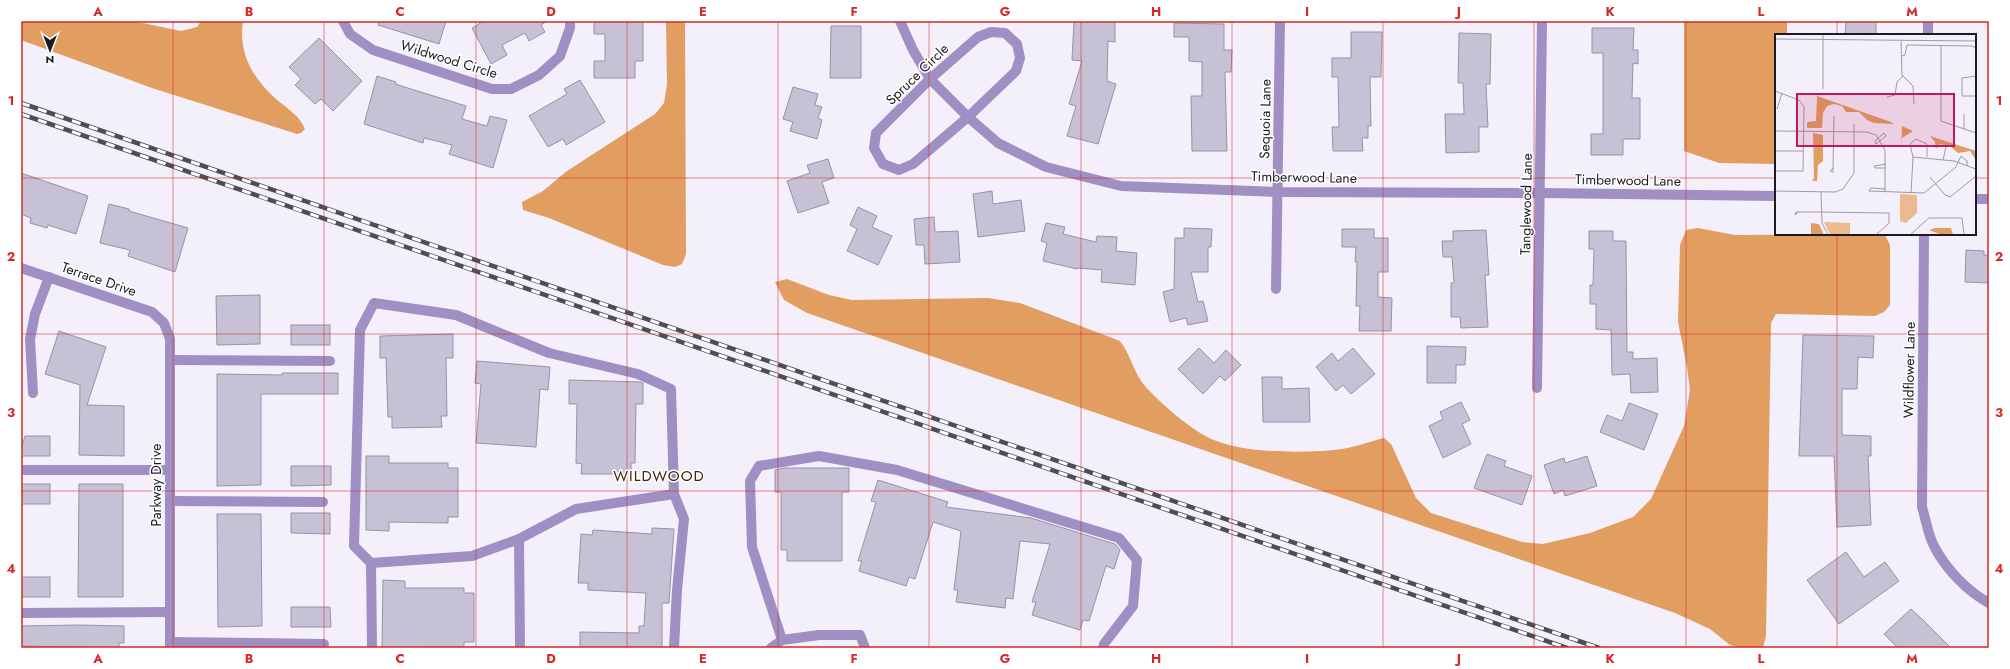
<svg xmlns="http://www.w3.org/2000/svg" width="2010" height="669" viewBox="0 0 2010 669" font-family="Jost,sans-serif">
	<style>
		.water { fill: #e19e60 }
		.building { fill: #c7c1d5; stroke: #9792a5 }
		.lines { fill: none; stroke-linecap: round; stroke-linejoin: round }
		.minor { stroke: #a08fc3; stroke-width: 10 }
		.rail-casing { stroke: #4e4c54; stroke-width: 4.5 }
		.rail { stroke: #fff; stroke-width: 3; stroke-dasharray: 9; stroke-linecap: butt }
		.grid { fill: none; stroke: #d62828; stroke-width: 1; stroke-opacity: 0.55 }
		.labels { text-anchor: middle; stroke-width: 3; stroke-linejoin: round; paint-order: stroke }
		.street-label { font-size: 14px; fill: #1c1a21; stroke: #fff }
		.neighbourhood-label { font-size: 15px; letter-spacing: 1px; fill: #422507; stroke: #fff }
		.inset-road { fill: none; stroke: #9d9aa4; stroke-width: 1 }
		.view { fill: #c2185b; fill-opacity: 0.15; stroke: #c2185b; stroke-width: 2 }
		.inset-edge { fill: none; stroke: #1c1a21; stroke-width: 2 }
		.neatline { fill: none; stroke: #d62828; stroke-width: 1.5 }
		.grid-label { font-size: 13px; text-anchor: middle; font-weight: bold; fill: #d62828 }
	</style>
	<rect width="100%" height="100%" fill="#f3f0fc"/>
	<g class="water">
		<path d="M21,21H133L181,31L197,27L201,21H243C238,53 253,79 277,100C288,109 299,115 305,129L301,133L297,134L152,88L21,40Z"/>
		<polygon points="666,21 685,21 686,254 682,264 675,267 663,265 549,218 523,210 522,202 543,191 567,171 655,114 664,103 667,84"/>
		<polygon points="1684,21 1787,21 1787,35 1776,35 1776,164 1719,163 1684,151"/>
		<path d="M1698,228L1735,235L1878,234L1885,235L1890,245V305L1884,312L1875,316L1776,314L1771,323L1766,636L1763,648H1741L1730,645L1710,629L1675,613L807,313L784,300L775,282L787,279L829,295L852,300L988,298L1020,303L1120,341C1131,355 1134,374 1145,386C1159,402 1193,432 1214,440C1244,453 1300,453 1334,450C1350,449 1368,442 1384,438L1391,444L1416,498L1431,513L1522,542L1543,544L1590,533L1633,517L1651,499L1684,426L1690,390L1687,367L1678,322L1680,245L1686,230Z"/>
	</g>
	<g class="building">
		<polygon points="379,21 446,21 439,44 378,25"/>
		<polygon points="484,21 547,21 541,25 545,32 529,41 525,33 502,45 507,55 491,64 472,28"/>
		<polygon points="594,21 643,21 643,61 635,61 635,78 594,78 594,61 605,61 605,34 594,34"/>
		<polygon points="1074,21 1115,21 1115,42 1108,41 1107,81 1116,84 1098,144 1067,136 1076,106 1069,104 1082,61 1072,60"/>
		<polygon points="1846,21 1876,21 1876,35 1845,35"/>
		<polygon points="1174,23 1224,24 1224,50 1232,50 1231,72 1225,72 1227,151 1192,151 1191,96 1202,96 1202,62 1189,61 1189,37 1174,37"/>
		<polygon points="831,26 861,26 861,78 830,78"/>
		<polygon points="1592,28 1634,28 1633,50 1638,50 1638,64 1633,63 1632,98 1640,98 1640,139 1623,139 1623,155 1591,155 1591,134 1603,134 1603,53 1592,53"/>
		<polygon points="1351,32 1382,32 1381,77 1370,77 1371,126 1368,126 1368,138 1362,138 1363,151 1333,151 1332,127 1339,127 1338,77 1332,77 1332,58 1351,58"/>
		<polygon points="1459,33 1491,34 1490,84 1486,84 1488,127 1479,127 1479,152 1446,153 1445,114 1464,114 1463,83 1458,83"/>
		<polygon points="319,38 362,81 333,111 321,99 315,104 295,85 301,79 289,67"/>
		<polygon points="377,76 396,82 395,84 466,106 462,119 487,126 490,116 507,120 493,168 449,154 452,145 424,138 423,143 364,124"/>
		<polygon points="580,80 605,122 566,145 563,139 548,147 529,116 567,94 564,89"/>
		<polygon points="793,87 818,94 815,105 822,107 818,118 822,120 817,139 790,131 793,122 783,119"/>
		<polygon points="828,159 834,178 822,182 829,203 798,213 787,181 810,173 807,165"/>
		<polygon points="21,173 88,196 76,234 48,225 47,228 30,223 31,218 21,214"/>
		<polygon points="992,191 993,204 1021,200 1025,231 978,237 973,194"/>
		<polygon points="109,204 129,209 129,211 188,228 175,272 128,256 130,250 100,243"/>
		<polygon points="858,207 877,216 872,227 892,236 878,265 847,251 857,229 850,225"/>
		<polygon points="934,217 935,232 958,231 960,262 925,264 924,245 916,245 914,219"/>
		<polygon points="1046,223 1065,227 1063,234 1096,242 1097,236 1117,237 1116,251 1137,253 1135,285 1101,282 1102,270 1077,268 1077,269 1043,261 1047,243 1041,241"/>
		<polygon points="1184,228 1212,229 1211,247 1208,247 1208,272 1191,272 1198,302 1203,301 1208,321 1188,325 1186,318 1170,322 1163,292 1174,289 1175,238 1184,238"/>
		<polygon points="1342,229 1374,229 1374,238 1388,238 1388,272 1378,272 1378,297 1392,298 1391,331 1359,331 1360,306 1356,306 1357,262 1355,262 1356,247 1342,247"/>
		<polygon points="1486,230 1489,275 1485,275 1488,327 1461,328 1460,317 1451,317 1451,283 1454,283 1452,257 1443,257 1442,241 1453,241 1453,231"/>
		<polygon points="1589,231 1613,231 1613,241 1626,241 1627,352 1633,352 1633,359 1657,358 1658,392 1631,393 1630,374 1612,375 1611,330 1596,329 1596,304 1590,304 1590,285 1593,285 1594,249 1589,249"/>
		<polygon points="1966,250 1984,251 1984,255 1989,255 1989,283 1965,282"/>
		<polygon points="260,295 260,344 217,345 216,296"/>
		<rect x="291" y="325" width="39" height="20"/>
		<polygon points="59,331 106,347 87,405 124,406 124,456 79,455 80,385 45,374"/>
		<polygon points="453,334 453,358 446,358 447,416 441,416 442,427 392,428 392,417 388,417 386,358 380,358 380,336"/>
		<polygon points="1803,335 1874,336 1873,358 1858,357 1857,389 1842,389 1842,435 1871,436 1871,456 1868,456 1871,525 1837,527 1834,456 1799,456"/>
		<polygon points="1427,346 1466,347 1465,365 1456,365 1456,383 1427,383"/>
		<polygon points="1199,348 1214,363 1226,350 1241,365 1225,381 1220,376 1203,394 1178,369"/>
		<polygon points="1353,348 1375,374 1351,394 1343,385 1336,391 1316,367 1332,353 1338,361"/>
		<polygon points="477,361 550,367 548,390 540,389 536,447 476,443 481,384 475,383"/>
		<polygon points="282,373 338,373 338,394 261,394 261,485 217,486 217,374 282,375"/>
		<polygon points="1262,377 1282,377 1282,389 1309,388 1310,422 1263,422"/>
		<polygon points="569,380 640,382 643,383 643,404 636,404 635,463 631,463 631,474 581,474 582,464 576,463 577,404 569,404"/>
		<polygon points="1461,402 1470,420 1462,424 1471,444 1443,458 1429,426 1443,419 1440,412"/>
		<polygon points="1629,403 1658,414 1644,450 1600,432 1607,415 1622,421"/>
		<polygon points="25,436 50,436 50,456 21,456 21,449"/>
		<polygon points="1487,454 1506,461 1504,466 1532,476 1522,505 1474,488"/>
		<polygon points="366,456 389,456 389,463 448,463 448,468 458,468 458,517 448,517 448,523 389,522 389,531 366,530"/>
		<polygon points="1587,456 1597,486 1565,496 1563,490 1554,494 1544,465 1564,458 1565,463"/>
		<polygon points="291,466 331,466 331,485 291,486"/>
		<polygon points="784,468 849,468 849,492 842,492 842,561 787,561 787,550 781,550 781,492 775,492 775,470"/>
		<polygon points="878,480 948,502 946,507 1031,518 1115,544 1120,550 1114,569 1106,566 1089,621 1083,620 1080,630 1032,615 1036,602 1032,602 1050,544 1020,541 1013,599 1006,598 1005,608 956,602 958,590 954,590 961,531 933,522 915,579 909,577 906,586 859,571 862,561 858,561 876,502 871,501"/>
		<rect x="21" y="484" width="29" height="20"/>
		<polygon points="79,484 123,484 123,597 78,597"/>
		<polygon points="291,513 330,513 330,534 291,533"/>
		<polygon points="217,514 261,514 262,626 218,627"/>
		<polygon points="652,528 674,529 669,603 662,603 662,648 580,648 580,632 639,633 639,626 644,626 646,593 588,590 588,583 578,583 581,534 592,535 593,530 652,534"/>
		<polygon points="1846,552 1864,577 1885,562 1899,581 1839,624 1807,580"/>
		<rect x="21" y="577" width="29" height="20"/>
		<polygon points="383,580 405,581 405,588 464,588 464,593 474,593 474,642 464,642 464,647 382,648"/>
		<polygon points="291,607 330,607 331,627 291,627"/>
		<polygon points="1911,609 1923,620 1951,648 1898,648 1884,634"/>
		<polygon points="80,625 124,626 124,643 119,643 119,648 21,646 21,626"/>
	</g>
	<g class="lines">
		<g class="minor">
			<polyline points="343,21 350,34 373,50 492,89 511,89 539,75 560,56 570,28 570,21"/>
			<polyline points="900,21 913,50 930,79 968,117 998,143 1046,167 1121,186 1278,192 1540,193 1776,196"/>
			<polygon points="991,32 1005,33 1017,44 1020,58 1016,71 968,117 913,164 899,170 883,164 874,148 876,133 930,79 978,37"/>
			<polyline points="1928,35 1928,21"/>
			<polyline points="1975,199 1989,199"/>
			<path d="M1924,234L1922,507C1926,520 1928,536 1935,548C1947,570 1967,591 1989,603"/>
			<polyline points="21,268 152,312 164,323 170,339 170,648"/>
			<polyline points="1276,289 1280,21"/>
			<polyline points="170,360 330,361"/>
			<polyline points="1537,388 1542,21"/>
			<polyline points="33,393 30,339 35,314 49,277"/>
			<polyline points="21,470 170,470"/>
			<polyline points="170,501 323,502"/>
			<polyline points="519,539 520,648"/>
			<polyline points="371,563 472,556 519,539 576,509 674,494"/>
			<polyline points="21,613 170,612"/>
			<polyline points="782,640 752,547 750,481 759,466 819,456 897,470 1119,538 1137,560 1133,606 1104,644 1103,648"/>
			<polyline points="170,642 324,644"/>
			<polyline points="372,648 371,563 354,546 360,330 374,303 456,315 549,353 638,374 671,389 674,494 684,519 677,590 674,648"/>
			<polyline points="771,648 782,640 819,635 860,635 865,648"/>
		</g>
		<g class="rail-casing">
			<g id="rail">
				<polyline points="21,103 1599,648"/>
				<polyline points="21,114 1567,648"/>
			</g>
		</g>
		<use href="#rail" class="rail"/>
	</g>
	<path class="grid" d="M173,21V648M324,21V648M476,21V648M627,21V648M778,21V648M929,21V648M1081,21V648M1232,21V648M1383,21V648M1534,21V648M1686,21V648M1837,21V35M21,178H1776M1975,178H1989M1837,234V648M21,334H1989M21,491H1989"/>
	<g class="labels">
		<g class="street-label">
			<text transform="translate(449 59) rotate(17)" y="5">Wildwood Circle</text>
			<text transform="translate(917 74) rotate(-44)" y="5">Spruce Circle</text>
			<text transform="translate(1265 119) rotate(-89)" y="5">Sequoia Lane</text>
			<text transform="translate(1304 177) rotate(1)" y="5">Timberwood Lane</text>
			<text transform="translate(1628 180) rotate(1)" y="5">Timberwood Lane</text>
			<text transform="translate(1526 204) rotate(-89)" y="5">Tanglewood Lane</text>
			<text transform="translate(99 279) rotate(19)" y="5">Terrace Drive</text>
			<text transform="translate(1909 370) rotate(-89)" y="5">Wildflower Lane</text>
			<text transform="translate(156 485) rotate(-90)" y="5">Parkway Drive</text>
		</g>
		<g class="neighbourhood-label">
			<text x="659" y="481">WILDWOOD</text>
		</g>
	</g>
	<g transform="translate(1775 34)">
		<rect width="201" height="201" fill="#f3f0fc"/>
		<path d="M125,160L142,161V179L131,189L125,187ZM49,188L75,189V201H55Z" fill="#ebba90"/>
		<path d="M42,62L116,88L119,90L99,89L92,86L84,78H71L67,72L59,70L52,72L48,79L47,94H32V88L41,87ZM127,92L138,97L127,104L126,119ZM38,99L48,101V127L43,131L42,147H37L39,144ZM155,102L201,117V126L195,117L183,119L175,112L165,110L161,115L160,108ZM36,189L44,190L49,201H36ZM160,194H176L178,201H167L154,196Z" fill="#e19e60"/>
		<path class="inset-road" d="M48,0V55M143,0H161M0,5L201,7M126,7L127,41L138,52L139,70M166,11V87L201,99M127,22L130,21L132,11L197,12L201,14M201,42L187,44V62H201M0,57L24,66L29,73L28,137H0M112,63L120,61L122,48L128,42M2,75L7,59M189,80V95M0,97L92,98L101,101L110,116V158M109,99L111,102L101,110L100,107ZM0,117H28M138,123L179,127L201,135M138,123L135,110L141,105L152,110V123M168,126L171,113M58,134V138L55,137L58,134L59,82M111,134H100L99,132L111,130M155,143L170,161L175,163L201,142M110,155L96,154L94,157L149,159L181,133L186,122L192,127V132M0,157L60,158L68,155L79,139V90M46,158L47,189L53,201M136,159L138,123M23,178L20,181L21,178H46L111,179H114V189L101,201M135,201L154,184H187L189,201"/>
		<path class="view" d="M22,60H179V112H22Z"/>
		<rect width="201" height="201" class="inset-edge"/>
	</g>
	<rect width="2010" height="669" fill="none" stroke="#ffffff" stroke-width="44"/>
	<g transform="translate(50 50) rotate(180)" stroke="#ffffff" stroke-width="3" paint-order="stroke">
	<path d="M0-3L7 15L0 10L-7 15Z" fill="#1c1a21"/>
	<text y="-6" font-size="11" font-weight="bold" text-anchor="middle" fill="#1c1a21">N</text>
	</g>
	<rect x="22" y="22" width="1966" height="625" class="neatline"/>
	<g class="grid-label">
		<text x="98" y="16">A</text>
		<text x="249" y="16">B</text>
		<text x="400" y="16">C</text>
		<text x="551" y="16">D</text>
		<text x="703" y="16">E</text>
		<text x="854" y="16">F</text>
		<text x="1005" y="16">G</text>
		<text x="1156" y="16">H</text>
		<text x="1307" y="16">I</text>
		<text x="1459" y="16">J</text>
		<text x="1610" y="16">K</text>
		<text x="1761" y="16">L</text>
		<text x="1912" y="16">M</text>
		<text x="11" y="105">1</text>
		<text x="1999" y="105">1</text>
		<text x="11" y="261">2</text>
		<text x="1999" y="261">2</text>
		<text x="11" y="417">3</text>
		<text x="1999" y="417">3</text>
		<text x="11" y="573">4</text>
		<text x="1999" y="573">4</text>
		<text x="98" y="663">A</text>
		<text x="249" y="663">B</text>
		<text x="400" y="663">C</text>
		<text x="551" y="663">D</text>
		<text x="703" y="663">E</text>
		<text x="854" y="663">F</text>
		<text x="1005" y="663">G</text>
		<text x="1156" y="663">H</text>
		<text x="1307" y="663">I</text>
		<text x="1459" y="663">J</text>
		<text x="1610" y="663">K</text>
		<text x="1761" y="663">L</text>
		<text x="1912" y="663">M</text>
	</g>
</svg>
